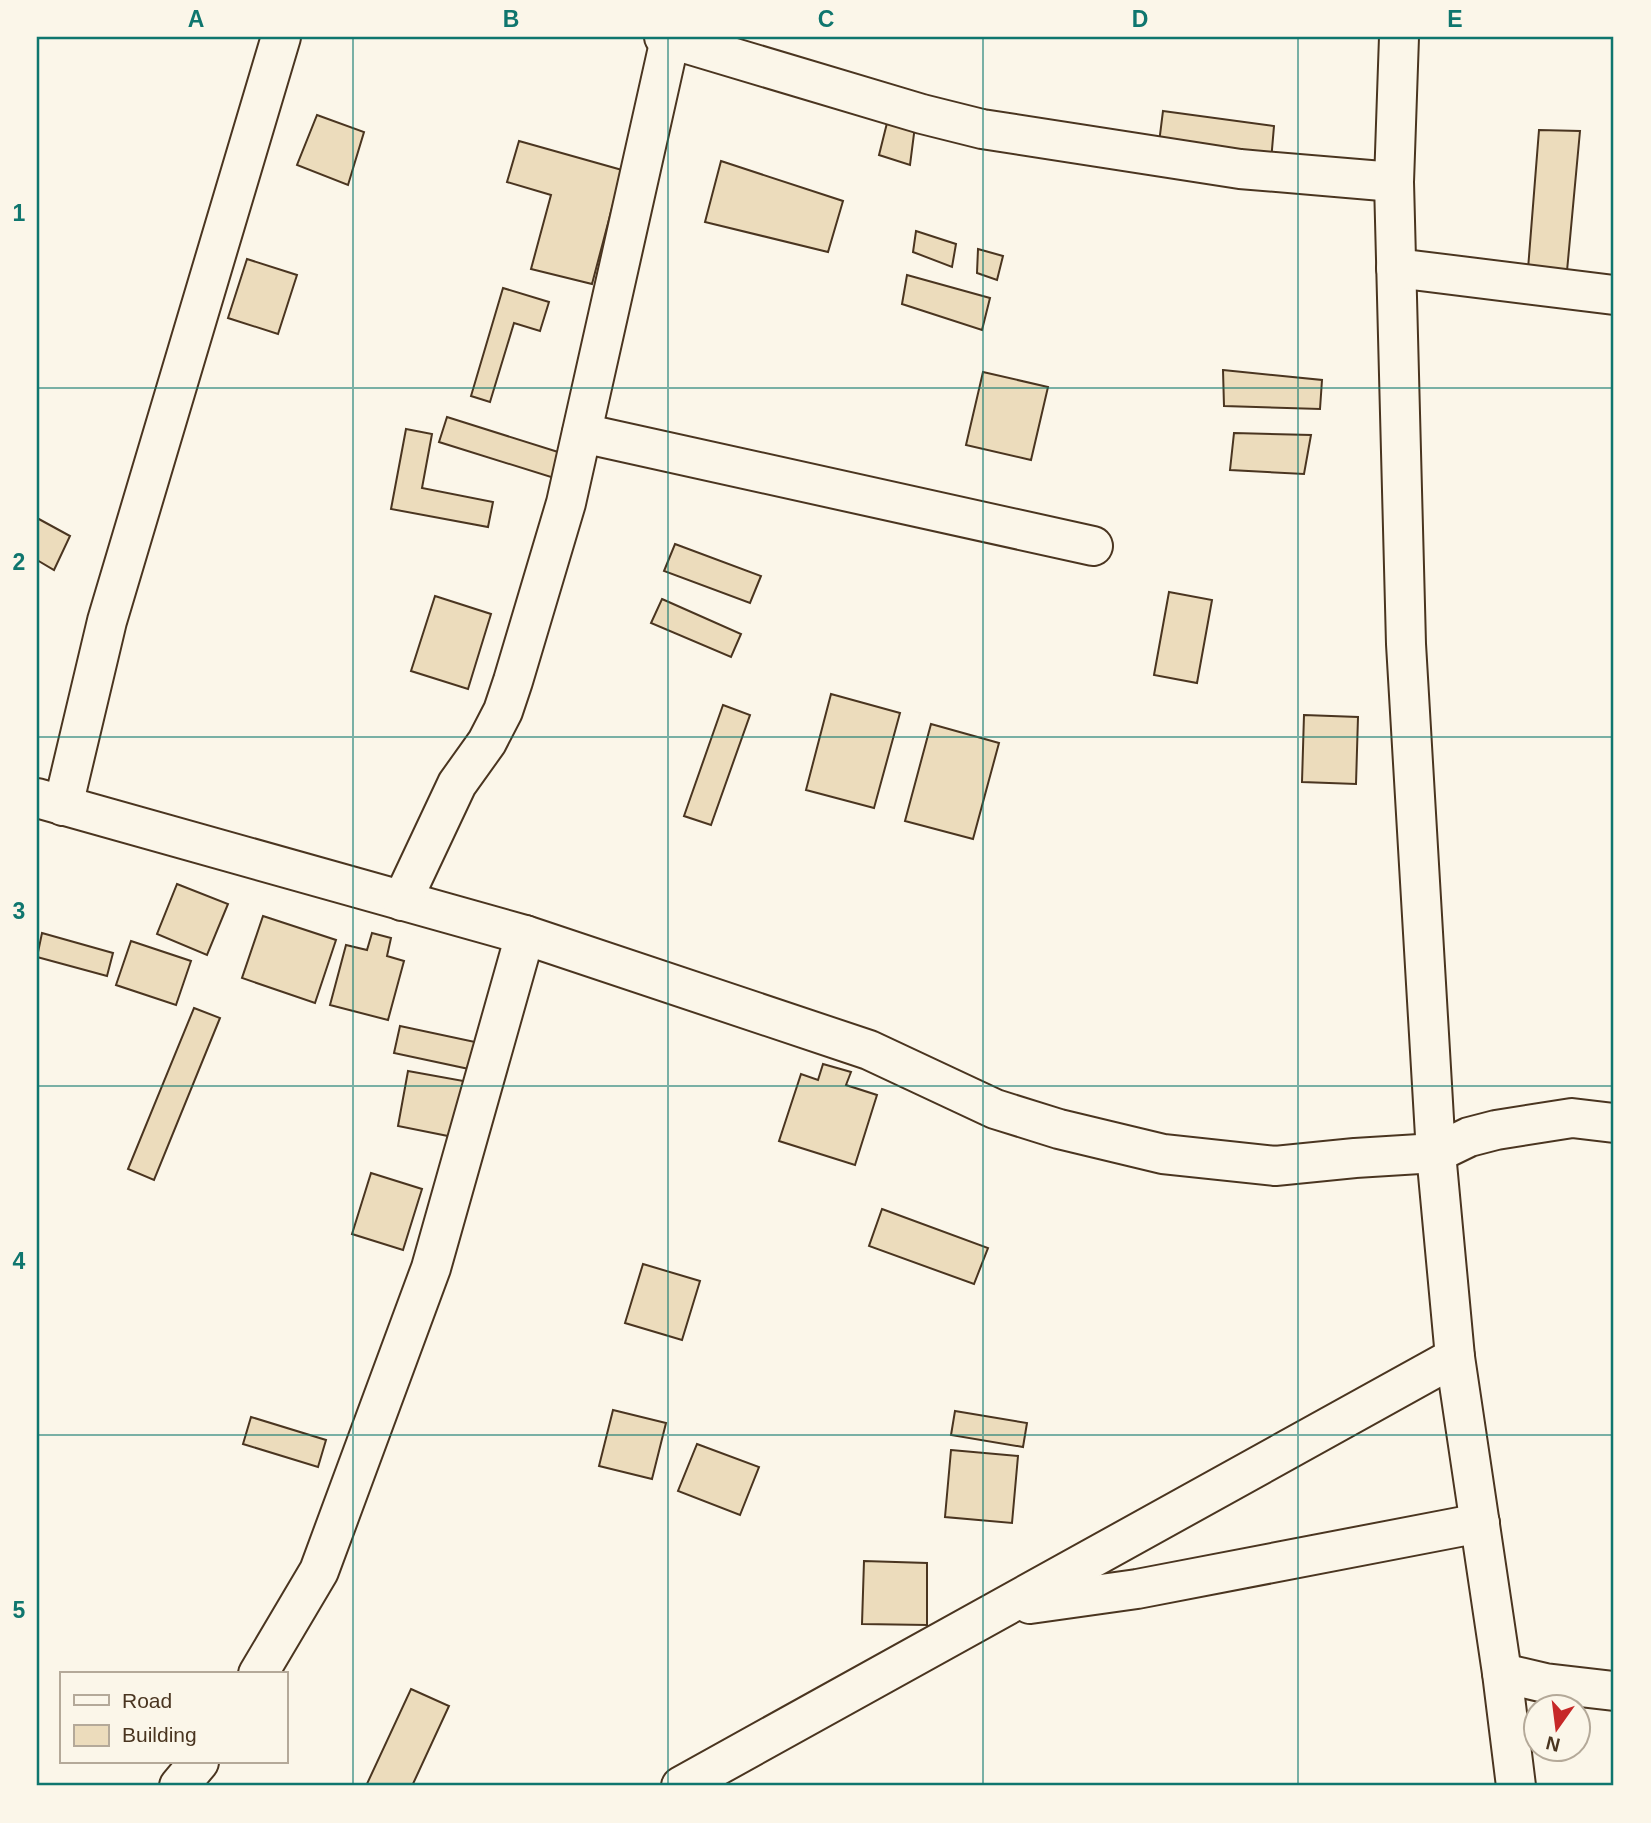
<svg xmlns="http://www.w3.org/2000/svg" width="1651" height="1823" viewBox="0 0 1651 1823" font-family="Arial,sans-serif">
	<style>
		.building { fill: #ecdcbc; stroke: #4a3520; stroke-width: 2 }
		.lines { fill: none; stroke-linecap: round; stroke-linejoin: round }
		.minor-casing { stroke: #4a3520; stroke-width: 42 }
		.minor { stroke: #fbf6e9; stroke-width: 38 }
		.grid { fill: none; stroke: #0f766e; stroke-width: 2; stroke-opacity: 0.55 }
		.neatline { fill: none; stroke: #0f766e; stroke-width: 2.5 }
		.grid-label { font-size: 23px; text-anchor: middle; font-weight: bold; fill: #0f766e }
	</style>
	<rect width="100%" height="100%" fill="#fbf6e9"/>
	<g class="building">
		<polygon points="1163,111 1274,126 1271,161 1159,143"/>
		<polygon points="317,115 364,132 348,185 297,165"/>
		<polygon points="888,119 915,126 910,165 879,155"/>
		<polygon points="1539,130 1580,131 1567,271 1528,269"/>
		<polygon points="519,141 622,170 592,284 531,269 551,195 507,182"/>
		<polygon points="721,161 843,201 828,252 705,222"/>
		<polygon points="916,231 956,244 952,267 913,252"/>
		<polygon points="978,249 1003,256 997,280 977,273"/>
		<polygon points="247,259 297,275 278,334 228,318"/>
		<polygon points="907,275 990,298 982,330 902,304"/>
		<polygon points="503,288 549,302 540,331 514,323 490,402 471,396"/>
		<polygon points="1223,370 1322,380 1320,409 1224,406"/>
		<polygon points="983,372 1048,387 1031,460 966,445"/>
		<polygon points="447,417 574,457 567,482 439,442"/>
		<polygon points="406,429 432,434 422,488 493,502 488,527 391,509"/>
		<polygon points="1234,433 1311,435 1304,474 1230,470"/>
		<polygon points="37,518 70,536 54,570 37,560"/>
		<polygon points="675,544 761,576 750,603 664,571"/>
		<polygon points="1169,592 1212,600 1197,683 1154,675"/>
		<polygon points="435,596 491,614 468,689 411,671"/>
		<polygon points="662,599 741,634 731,657 651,623"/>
		<polygon points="831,694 900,713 874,808 806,790"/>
		<polygon points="723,705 750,715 711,825 684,816"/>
		<polygon points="1304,715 1358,717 1356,784 1302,782"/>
		<polygon points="931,724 999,743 973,839 905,821"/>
		<polygon points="177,884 228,904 207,955 157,934"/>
		<polygon points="263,916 336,940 315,1003 242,978"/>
		<polygon points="42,933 113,953 107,976 37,957"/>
		<polygon points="372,933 391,938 387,956 404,961 388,1020 330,1005 346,945 367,950"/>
		<polygon points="131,941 191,961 176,1005 116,985"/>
		<polygon points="194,1008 220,1018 154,1180 128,1169"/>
		<polygon points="400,1026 475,1042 469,1069 394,1053"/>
		<polygon points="823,1064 851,1072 846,1085 877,1095 855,1165 779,1141 801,1074 818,1080"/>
		<polygon points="408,1071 469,1082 458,1138 398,1126"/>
		<polygon points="371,1173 422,1189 403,1250 352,1234"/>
		<polygon points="882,1209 988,1248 974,1284 869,1246"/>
		<polygon points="643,1264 700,1281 682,1340 625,1323"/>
		<polygon points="613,1410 666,1423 652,1479 599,1466"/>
		<polygon points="955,1411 1027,1423 1023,1447 951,1435"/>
		<polygon points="251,1417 326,1440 318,1467 243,1444"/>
		<polygon points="697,1444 759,1467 740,1515 678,1491"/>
		<polygon points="951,1450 1018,1456 1012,1523 945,1517"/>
		<polygon points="864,1561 927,1563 927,1625 862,1624"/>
		<polygon points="411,1689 449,1706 412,1786 366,1786"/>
	</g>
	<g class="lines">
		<g class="minor-casing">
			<g id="minor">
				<polyline points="664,37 922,114 982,129 1240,169 1394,182"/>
				<polyline points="1399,37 1394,182 1406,644 1436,1153 1455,1357 1502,1673 1516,1786"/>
				<polyline points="1396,268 1614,295"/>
				<polyline points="582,433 1093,546"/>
				<polyline points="37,798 525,935 869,1050 995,1109 1059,1129 1163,1154 1275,1166 1355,1158 1436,1153 1469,1137 1496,1130 1572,1118 1614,1123"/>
				<polyline points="63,806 107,621 281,37"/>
				<polyline points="402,901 457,784 487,742 503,711 513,681 566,503 670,39"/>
				<polyline points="1030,1604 1137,1589 1480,1523"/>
				<polyline points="1502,1673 1545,1683 1614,1691"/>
				<polyline points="258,1674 319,1571 431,1268 525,935"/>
				<polyline points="179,1786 199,1762"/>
				<polyline points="681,1786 1455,1357"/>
			</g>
		</g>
		<use href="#minor" class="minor"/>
	</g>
	<path class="grid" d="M353,37V1786M668,37V1786M983,37V1786M1298,37V1786M37,388H1614M37,737H1614M37,1086H1614M37,1435H1614"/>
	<rect width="1651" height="1823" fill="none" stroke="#fbf6e9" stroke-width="77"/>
	<rect x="60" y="1672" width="228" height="91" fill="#fbf6e9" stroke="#b4a999" stroke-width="2"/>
	<rect x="74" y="1695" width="35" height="10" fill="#fbf6e9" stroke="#b4a999" stroke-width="2"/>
	<text x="122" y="1708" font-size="21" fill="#4a3520">Road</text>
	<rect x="74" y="1725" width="35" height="21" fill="#ecdcbc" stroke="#b4a999" stroke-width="2"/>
	<text x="122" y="1742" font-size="21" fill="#4a3520">Building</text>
	<g transform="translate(1557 1728) rotate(194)"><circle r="33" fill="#fbf6e9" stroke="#b4a999" stroke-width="2"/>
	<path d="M0-5L12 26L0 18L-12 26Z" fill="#c62828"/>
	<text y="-10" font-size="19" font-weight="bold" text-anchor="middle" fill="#4a3520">N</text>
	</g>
	<rect x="38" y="38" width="1574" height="1746" class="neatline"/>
	<g class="grid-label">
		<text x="196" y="27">A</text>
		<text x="511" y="27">B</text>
		<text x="826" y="27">C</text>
		<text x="1140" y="27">D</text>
		<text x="1455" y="27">E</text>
		<text x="19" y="221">1</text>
		<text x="19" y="570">2</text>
		<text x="19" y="919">3</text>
		<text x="19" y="1269">4</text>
		<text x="19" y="1618">5</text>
	</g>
</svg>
